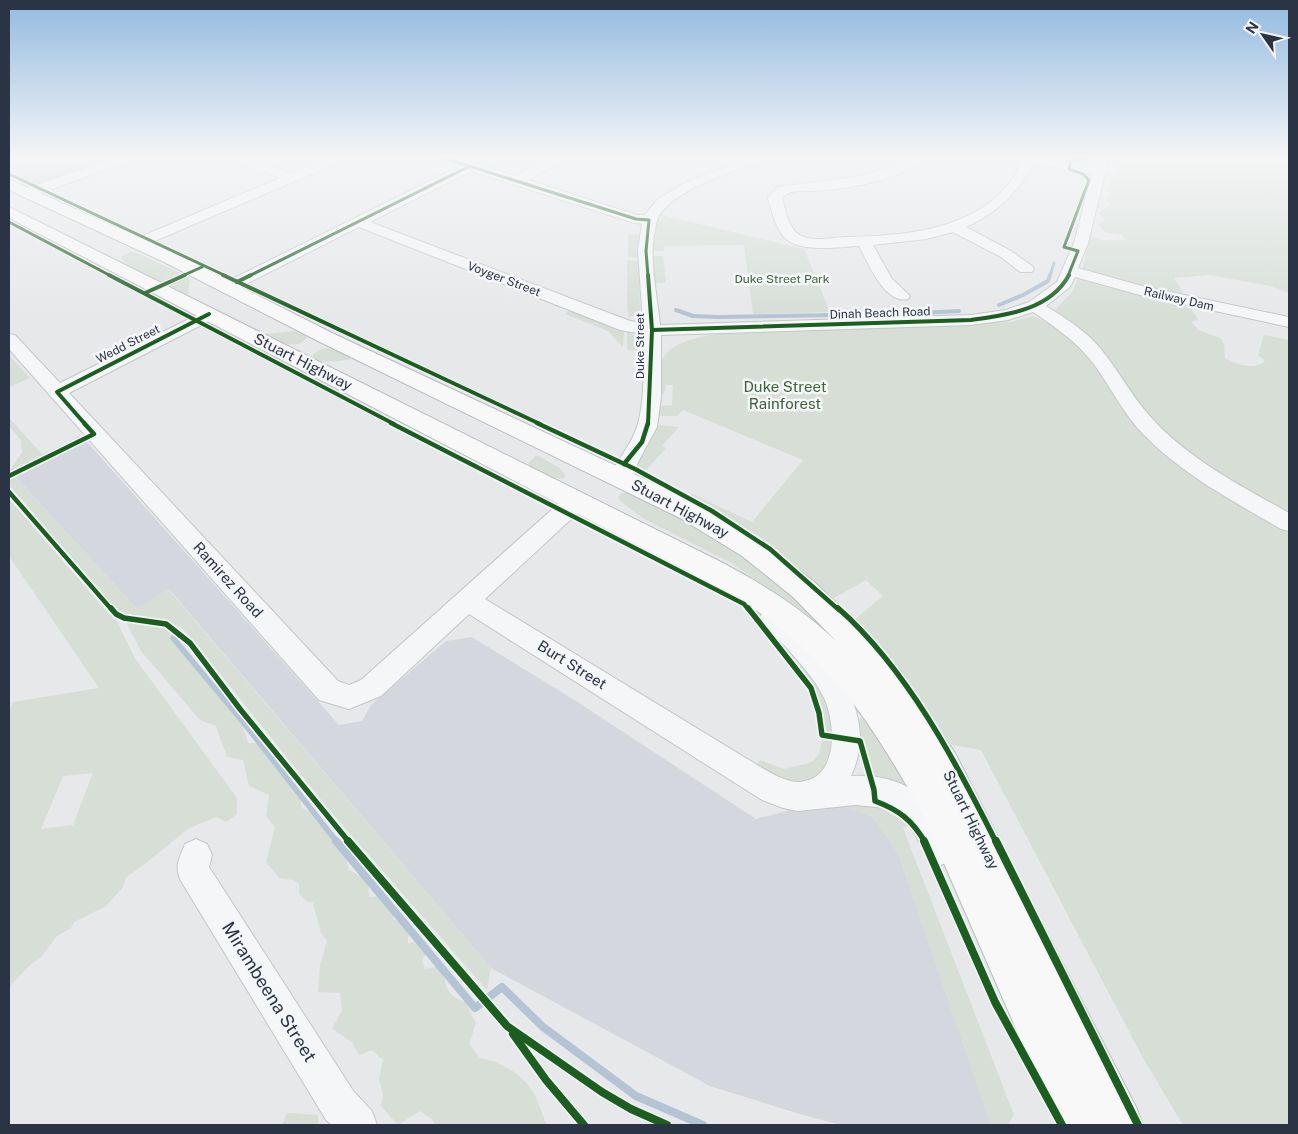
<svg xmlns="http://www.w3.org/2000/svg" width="1298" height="1134" viewBox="0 0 1298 1134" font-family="'Public Sans',sans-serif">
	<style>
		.built { fill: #d4d7dd }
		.green { fill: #d6ded6; fill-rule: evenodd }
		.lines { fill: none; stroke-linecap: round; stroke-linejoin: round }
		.stream-far3 { stroke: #b4c4d5; stroke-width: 3 }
		.stream-far2 { stroke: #b4c4d5; stroke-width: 4 }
		.stream-far1 { stroke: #b4c4d5; stroke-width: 5.5 }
		.stream { stroke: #b4c4d5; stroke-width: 8 }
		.minor-casing { stroke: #c4c6c8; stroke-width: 2 }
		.highway-casing { stroke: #b8bbbf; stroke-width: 2 }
		.minor { fill: #f5f6f7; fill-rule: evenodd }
		.highway { fill: #f8f8f8; fill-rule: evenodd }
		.cycleway-far4-casing { stroke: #f4f6f9; stroke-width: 5 }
		.cycleway-far3-casing { stroke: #f4f6f9; stroke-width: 6 }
		.cycleway-far2-casing { stroke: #f4f6f9; stroke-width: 8 }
		.cycleway-far1-casing { stroke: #f4f6f9; stroke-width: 9 }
		.cycleway-casing { stroke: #f4f6f9; stroke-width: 11 }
		.cycleway-far4 { stroke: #1b5e20; stroke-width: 3 }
		.cycleway-far3 { stroke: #1b5e20; stroke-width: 4 }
		.cycleway-far2 { stroke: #1b5e20; stroke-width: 4.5 }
		.cycleway-far1 { stroke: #1b5e20; stroke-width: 5.5 }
		.cycleway { stroke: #1b5e20; stroke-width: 8 }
		.labels { text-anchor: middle; stroke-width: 5; stroke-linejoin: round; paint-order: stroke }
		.far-street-label { font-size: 12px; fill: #2b3445; stroke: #f4f6f9 }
		.far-park-label { font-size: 12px; fill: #3f6138; stroke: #f4f6f9 }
		.street-label { font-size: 15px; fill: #2b3445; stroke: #f4f6f9 }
		.park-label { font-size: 15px; fill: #3f6138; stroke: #f4f6f9 }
		.near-street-label { font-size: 18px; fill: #2b3445; stroke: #f4f6f9 }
	</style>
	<rect width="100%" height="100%" fill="#e6e8ea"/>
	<g class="built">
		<polygon points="9,158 114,158 42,183 33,184 9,173"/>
		<polygon points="87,442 339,725 362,721 371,705 446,641 472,637 576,701 756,819 827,800 873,817 899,855 991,1125 841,1125 803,1115 710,1086 491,968 169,589 137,609 15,476"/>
	</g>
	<g class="green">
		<polygon points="761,158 841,158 740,170 738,167"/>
		<polygon points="1122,158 1274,158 1289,164 1289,293 1270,286 1210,275 1174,278 1183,292 1180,295 1082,271 1090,236 1102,240 1125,240 1122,235 1104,232 1098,224 1105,221 1099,213 1110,205 1106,199 1110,194 1106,191 1116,173 1123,166"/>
		<polygon points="661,215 804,249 830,312 753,314 744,245 664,246 664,251 652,251 654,220 661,221"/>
		<polygon points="639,234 639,258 628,257 628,235"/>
		<polygon points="130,252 137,253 188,277 190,281 188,293 186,294 125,264 121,257"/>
		<polygon points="652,256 663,256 666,283 654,283"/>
		<polygon points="627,260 639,261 640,309 636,315 629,317 627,305"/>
		<path d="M1078,278L1175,302L1191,309L1198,319L1192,322L1198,330L1220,338L1224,344L1225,358C1236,365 1255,371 1265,361L1258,355L1264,335L1289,340V517L1225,480L1154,427L1123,382L1114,366L1098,348L1061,317L1055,310L1072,292Z"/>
		<polygon points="571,309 624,330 623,347 608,331 565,314"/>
		<path d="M1033,316L1057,327L1074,339L1178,463L1289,527V1125H1183L1143,1058L981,750L952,745L911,687L854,620L883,596L866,580L834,598L772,548L713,510L689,497L692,494L752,522L803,460L683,410L677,416H657V406L672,405L673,385H666L664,394H659C659,385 659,375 660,366C666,338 712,335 735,332L1010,322Z"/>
		<path d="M295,331L306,336V339C293,352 277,340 264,334Z"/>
		<polygon points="627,331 642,340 642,351 627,350"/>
		<path d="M331,348L351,357L349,360C338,360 323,365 313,357V354L321,349Z"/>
		<polygon points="9,355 30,378 9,387"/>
		<path d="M9,418L42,454L65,444L80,435L87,442L16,477L137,609L168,589L491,968L487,990L326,806L194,641C189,636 185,630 179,627C160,615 137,620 117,611L9,485V471L22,453L21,440L9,426Z"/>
		<polygon points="656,425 679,427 662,446 666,448 644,472 637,469 632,463 649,443"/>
		<path d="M537,455L561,469L565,475L564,478C554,481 533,472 528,463Z"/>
		<polygon points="622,493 629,493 709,533 769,570 858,657 733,564 644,519 620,501 618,497"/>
		<path d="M9,499L109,614L117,621L134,657L237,798V814L226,822L216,817L189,828L145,864L126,877L123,887L106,906L74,922L71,928L57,936L42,956L30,965L9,987V712L13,702L99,688L9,556ZM93,773L73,825L41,829L63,776Z"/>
		<path d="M126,622L160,627L173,633L244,719L241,721L248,743H255L269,752C267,765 291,782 298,793C301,797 301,804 302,808L313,813C318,825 319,823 328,831C340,840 346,856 349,870L368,881L369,897L381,896L391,909L394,920L404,921L408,932V943L419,941L427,951L422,961L425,969L435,967L444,973C447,991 447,995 465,1002L476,1023L469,1044L480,1058C501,1062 521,1073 533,1092C539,1102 542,1115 547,1125H435L432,1119L420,1111L398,1125L381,1106L383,1095L379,1079L383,1060L372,1050L359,1055L352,1042L332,1029L342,1011L340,993L318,992L320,965L327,941L321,933L313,903L306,901L299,894V883L293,880L279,878L266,862L275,827L266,816L269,795L249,786L243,760L227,757L216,726L200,720L141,651Z"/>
		<path d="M804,663C823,688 831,703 834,734L823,732C820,702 815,691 798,667Z"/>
		<polygon points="867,716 895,760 904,782 902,786 876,781 862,738 851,736 849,723"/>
		<path d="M823,737L834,738C833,746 832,755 829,762C823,777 800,784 785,780C775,778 765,770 756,766L760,760L784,769L806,764L813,761L819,754Z"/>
		<polygon points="868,797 872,805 895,813 910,825 903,828 1014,1115 1008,1125 991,1125 899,855 873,817 842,806"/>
		<polygon points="287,1113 318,1115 318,1125 282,1125"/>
	</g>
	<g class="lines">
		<g class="stream-far3">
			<polyline points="1281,158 1289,161"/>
			<polyline points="1050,276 1054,263"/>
		</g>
		<g class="stream-far2">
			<polyline points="999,305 1023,295 1048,281 1050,275"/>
			<polyline points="676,310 693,316 718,317 892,314"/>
			<polyline points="920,313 959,311"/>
		</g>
		<polyline class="stream-far1" points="173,638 243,722 337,842"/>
		<polyline class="stream" points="336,841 475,1008 502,987 543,1027 636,1096 703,1125"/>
		<g class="minor-casing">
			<g id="minor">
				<polygon points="115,158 132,158 130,161 32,196 27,197 20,193 22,190"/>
				<polygon points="235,158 251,158 291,173 328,158 344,158 342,161 143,246 133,246 131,243 133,240 280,178 237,161"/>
				<path d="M438,158H456L516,176L550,158H565L563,161L528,180L637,215H645L658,199L683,184L746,158H762L760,161C734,171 666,192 657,221C647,254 657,292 660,325L971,315L1006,310L1029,302L1057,282L1074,243L1092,174L1033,164C1017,194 997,213 966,227L1011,251L1032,266L1034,269L1032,272H1020L1001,257L953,232L926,239L873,245L892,279L910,296L908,299C885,305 868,263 859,246C839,247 800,253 785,238C775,228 772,211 768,198L778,187L862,176L894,166L912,158H927C924,164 915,167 908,170C879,183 846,189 814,191C804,191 789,189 782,198C785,208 788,226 797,233C808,243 831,238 845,237C903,236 973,231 1011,181C1016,174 1020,165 1024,158H1038L1094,166L1097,158H1109L1088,243L1078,268L1142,286L1289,317V327L1140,295L1075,277L1070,287L1046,306C1065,318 1085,330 1100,348C1120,372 1134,401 1157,424C1194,462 1243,487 1289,513V531L1281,529C1233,501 1183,475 1144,435C1123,414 1111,387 1093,363C1077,342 1055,327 1033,312L1008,320L971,325L661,335V397L657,427L638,462L630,484L622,486L614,484L611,479C616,459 631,446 637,427C646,398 643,364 643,334L620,330L359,227L234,290H222L220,287L222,284L458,167L440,161ZM471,171L631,222L642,224L638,250L643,323L630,321L370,222Z"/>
				<path d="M209,309L215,310L217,314L215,318L69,393L338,681L349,685L361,680L567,496L575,494L583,496L586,502L583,508L485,599L762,768C775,775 790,785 805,781C839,774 835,721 824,698C815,679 799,662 785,646C776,637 766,628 760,617L764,610L773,607L782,610C826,654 882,709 851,776C906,773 937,800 957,849L952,860L941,865L930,860L911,828L901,817L887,808L855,805L798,811L783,808L762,800L469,614L381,696L349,709L319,700L9,349V334L15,335L60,383Z"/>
				<path d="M196,839L207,844L212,855L209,867L354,1092L372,1111L377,1125H332L326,1120L181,881C174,866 179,859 185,844Z"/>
			</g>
		</g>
		<g class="highway-casing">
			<path id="highway" d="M9,179L176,254L332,333L698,504L762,542L813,581L843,609L899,669L955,753L1137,1109L1143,1125H1058L922,813C885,746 844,679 783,630C758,610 731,594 703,579L9,218V207L723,563C764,585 803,609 836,641L793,597L742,556L680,518L318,341L164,262L9,190Z"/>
		</g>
		<use href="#minor" class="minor"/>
		<use href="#highway" class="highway"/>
		<g class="cycleway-far4-casing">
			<g id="cycleway-far4">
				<polyline points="444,158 636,219 649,220 646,251 648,276"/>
				<polyline points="9,174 226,276"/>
				<polyline points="9,222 111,276"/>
				<polyline points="182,276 202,267"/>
				<polyline points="249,276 470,166"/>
				<polyline points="1068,276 1078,251 1064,247 1089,180 1083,174 1069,169 1071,160 1092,158"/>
			</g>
		</g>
		<g class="cycleway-far3-casing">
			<g id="cycleway-far3">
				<polyline points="109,275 394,424"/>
				<polyline points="223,275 540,424"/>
				<polyline points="237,282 251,275"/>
				<polyline points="145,293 185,275"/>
				<path d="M652,330L971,320C1007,315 1050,310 1069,275"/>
				<polyline points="85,424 57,392 209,314"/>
				<polyline points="648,424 652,330 648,275"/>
			</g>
		</g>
		<g class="cycleway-far2-casing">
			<g id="cycleway-far2">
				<polyline points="391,423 744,604 749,610"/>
				<polyline points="537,423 635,469 712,511 770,549 839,610"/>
				<polyline points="624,464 642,442 648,423"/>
				<polyline points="9,476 94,434 84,423"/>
				<polyline points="9,492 112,610"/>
			</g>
		</g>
		<g class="cycleway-far1-casing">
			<g id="cycleway-far1">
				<polyline points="111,608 116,614 124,618 166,624 190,643 240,709 349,842"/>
				<path d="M748,608L811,688L819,713L822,735L860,741L874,790L875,801C899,810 912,820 925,842"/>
				<path d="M838,608C907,669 956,762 996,842"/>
			</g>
		</g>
		<g class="cycleway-casing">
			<g id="cycleway">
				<polyline points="348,841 507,1026 602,1092 631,1109 667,1125"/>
				<polyline points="924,841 995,1002 1062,1125"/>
				<polyline points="996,841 1138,1125"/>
				<polyline points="513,1034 546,1080 584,1125"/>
			</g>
		</g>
		<use href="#cycleway-far4" class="cycleway-far4"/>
		<use href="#cycleway-far3" class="cycleway-far3"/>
		<use href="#cycleway-far2" class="cycleway-far2"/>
		<use href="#cycleway-far1" class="cycleway-far1"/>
		<use href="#cycleway" class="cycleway"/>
	</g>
	<linearGradient id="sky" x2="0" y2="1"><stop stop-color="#93bae0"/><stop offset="0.5" stop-color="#f4f5f6"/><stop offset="1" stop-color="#f4f5f6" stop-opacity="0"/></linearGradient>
	<rect width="1298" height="316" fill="url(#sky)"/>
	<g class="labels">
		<g class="far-street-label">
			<text transform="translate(504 279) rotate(21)" y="4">Voyger Street</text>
			<text transform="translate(1179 299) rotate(13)" y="4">Railway Dam</text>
			<text transform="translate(880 313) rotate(-2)" y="4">Dinah Beach Road</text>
			<text transform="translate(128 344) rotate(-27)" y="4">Wedd Street</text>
			<text transform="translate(640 346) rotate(-90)" y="4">Duke Street</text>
		</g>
		<g class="far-park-label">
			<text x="782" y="283">Duke Street Park</text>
		</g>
		<g class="street-label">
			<text transform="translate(303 362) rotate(27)" y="5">Stuart Highway</text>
			<text transform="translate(680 509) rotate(28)" y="5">Stuart Highway</text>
			<text transform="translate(228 580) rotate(48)" y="5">Ramirez Road</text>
			<text transform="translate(572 665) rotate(32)" y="5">Burt Street</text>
			<text transform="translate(971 820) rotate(64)" y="5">Stuart Highway</text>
		</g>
		<g class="park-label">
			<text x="785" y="392">Duke Street<tspan x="785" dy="17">Rainforest</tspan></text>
		</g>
		<g class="near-street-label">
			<text transform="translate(269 992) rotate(58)" y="6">Mirambeena Street</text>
		</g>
	</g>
	<rect width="1298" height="1134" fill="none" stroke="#2b3445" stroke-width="20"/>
	<g transform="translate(1263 35) rotate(304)" stroke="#f4f6f9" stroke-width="4" paint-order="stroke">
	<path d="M0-4L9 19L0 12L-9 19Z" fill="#2b3445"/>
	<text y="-8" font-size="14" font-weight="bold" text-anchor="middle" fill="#2b3445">N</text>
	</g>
</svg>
